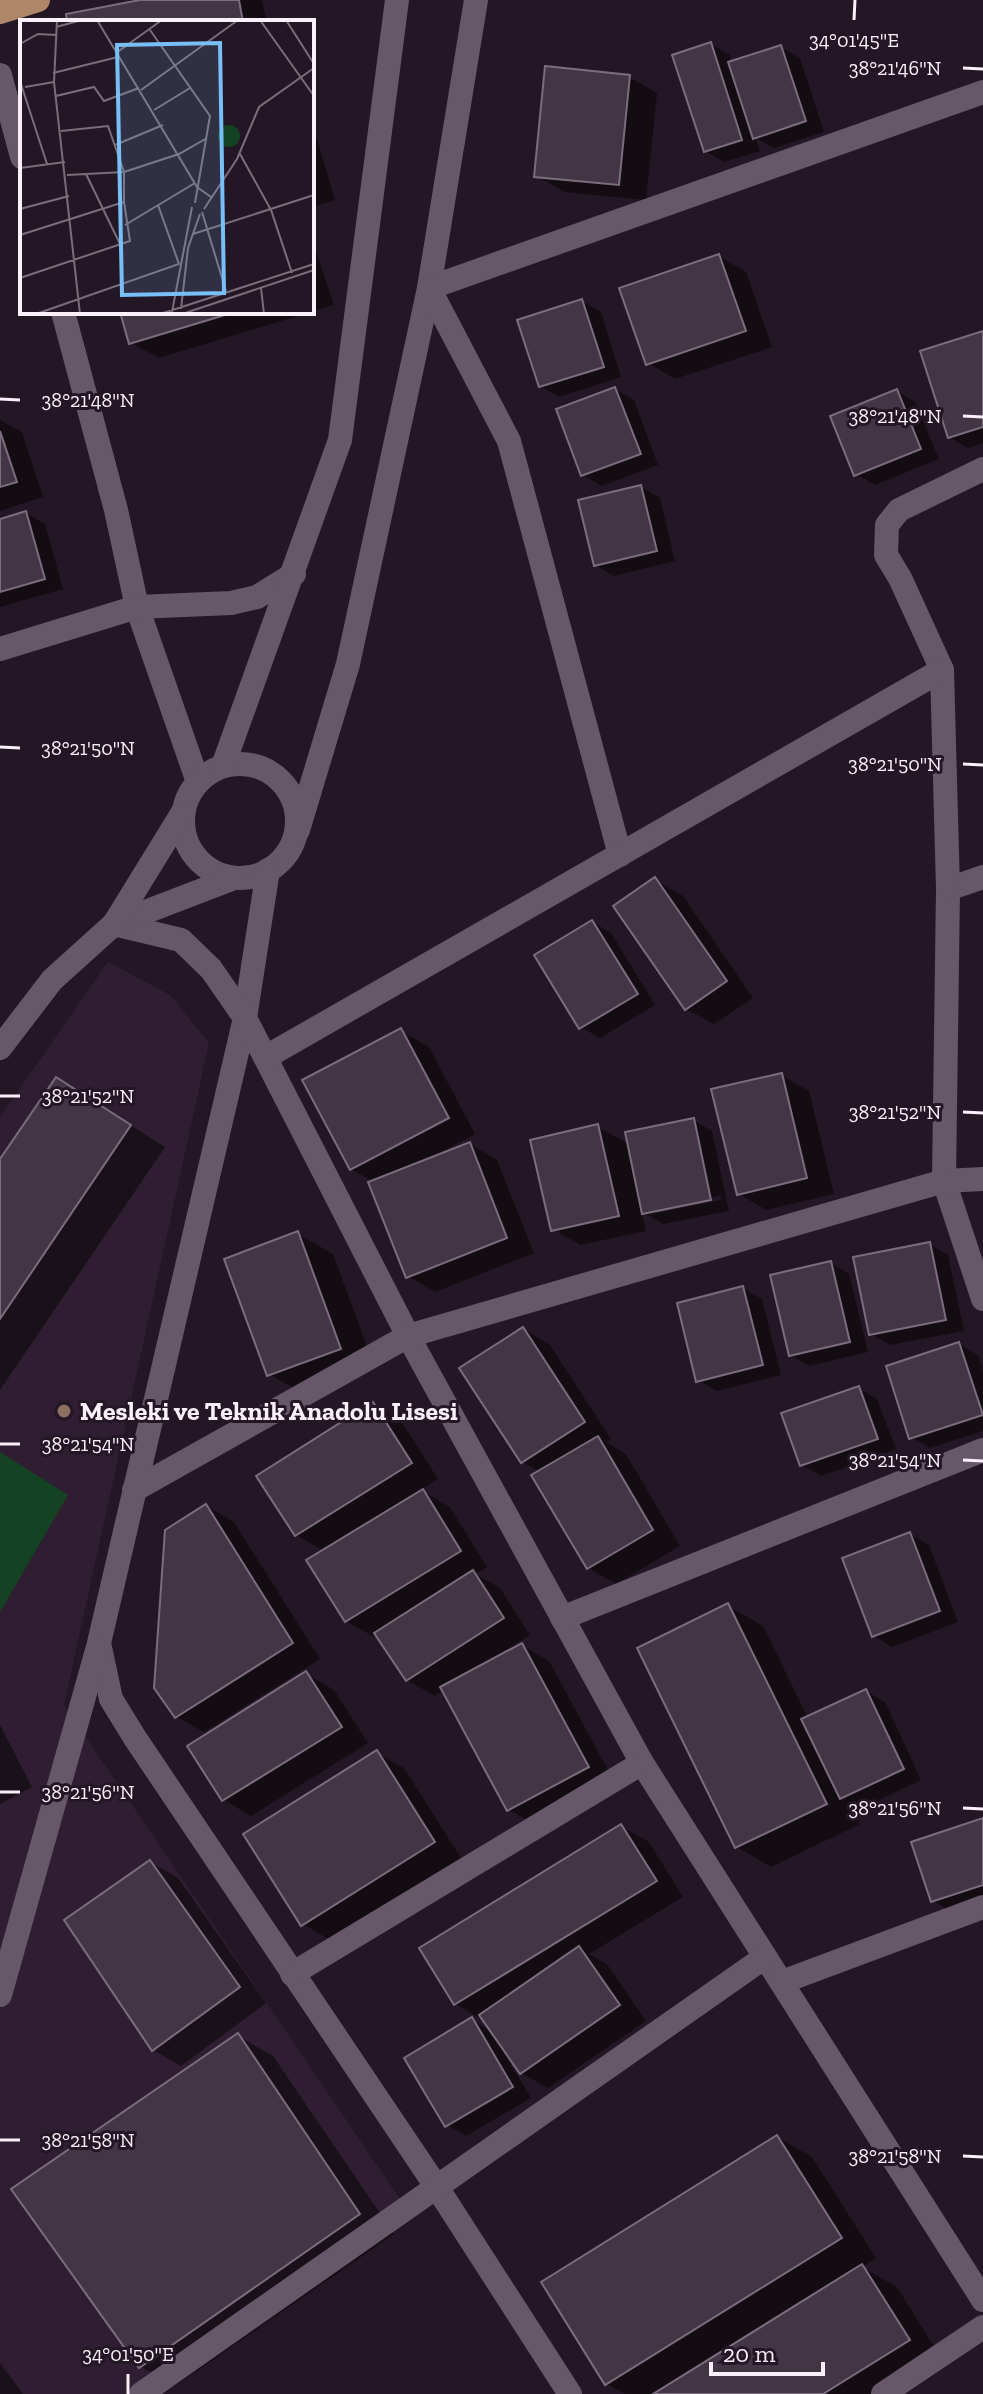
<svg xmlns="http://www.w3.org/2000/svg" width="983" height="2394" viewBox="0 0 983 2394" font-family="'Zilla Slab',serif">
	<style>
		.built { fill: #2f1e31 }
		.green { fill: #164224 }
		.shadow { fill: #0007; fill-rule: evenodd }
		.building { fill: #423544; stroke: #7c6d7e; stroke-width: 2 }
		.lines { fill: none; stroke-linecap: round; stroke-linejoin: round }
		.minor { stroke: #665868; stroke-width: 24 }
		.major { stroke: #ad8768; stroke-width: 24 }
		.ticks { fill: none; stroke: #f9f0fa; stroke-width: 3 }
		.education-dot { fill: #8d6e63; stroke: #241725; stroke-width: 3 }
		.labels { text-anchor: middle; stroke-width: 6; stroke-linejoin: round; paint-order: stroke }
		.poi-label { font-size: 26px; font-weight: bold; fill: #f9f0fa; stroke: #241725; text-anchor: start }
		.inset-road { fill: none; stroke: #796e7a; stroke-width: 2 }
		.view { fill: #78bff7; fill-opacity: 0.15; stroke: #78bff7; stroke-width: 4 }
		.inset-edge { fill: none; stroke: #f9f0fa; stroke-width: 4 }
		.ticks-label { font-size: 20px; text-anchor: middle; fill: #f9f0fa; stroke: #241725; stroke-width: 6; stroke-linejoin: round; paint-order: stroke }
	</style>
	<rect width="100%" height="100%" fill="#241725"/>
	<polygon class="built" points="108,962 170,995 209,1043 64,1705 404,2205 126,2394 0,2394 0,1117"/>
	<polygon class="green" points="0,1452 68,1495 0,1612"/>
	<g class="shadow">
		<polygon points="151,0 262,0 267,22 69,22"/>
		<polygon points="711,44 730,55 732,63 781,47 800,58 824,132 774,148 756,138 760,151 724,162 705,151"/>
		<polygon points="629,77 657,93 646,200 564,192 537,176"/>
		<polygon points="312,136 317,139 335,200 312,207"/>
		<polygon points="312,239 334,305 159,358 131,343 122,312 312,312"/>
		<polygon points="719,256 746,272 772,347 675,379 648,363"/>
		<polygon points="582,301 601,312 621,377 559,397 540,386"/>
		<polygon points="983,334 983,443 968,448 949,437"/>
		<polygon points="615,389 634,400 658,465 602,486 583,475"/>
		<polygon points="897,391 915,402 939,459 875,485 856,474"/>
		<polygon points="0,420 22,432 43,497 0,511"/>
		<polygon points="641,487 660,498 675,561 614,576 595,565"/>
		<polygon points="26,513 45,524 63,589 0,607 0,521"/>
		<polygon points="655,880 683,896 753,998 714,1024 686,1009"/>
		<polygon points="592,922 611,933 655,1005 600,1038 581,1027"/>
		<polygon points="401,1031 429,1047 475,1134 441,1152 443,1154 470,1144 497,1160 534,1253 435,1292 408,1276 374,1182 351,1169"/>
		<polygon points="781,1075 809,1091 834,1194 766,1210 739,1194"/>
		<polygon points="57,1079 165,1147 0,1390 0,1162"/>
		<path d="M693,1120L712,1131L729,1211L663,1224L641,1211L646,1231L580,1245L553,1229L598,1127L630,1145ZM720,1196L721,1200L657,1213V1209Z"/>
		<polygon points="298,1234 333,1254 375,1368 304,1394 269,1374"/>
		<polygon points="929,1244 948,1255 964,1331 890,1345 871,1334"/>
		<polygon points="830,1263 849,1274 868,1352 809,1366 790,1355"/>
		<polygon points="743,1288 762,1299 781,1375 717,1391 698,1380"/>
		<polygon points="523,1329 550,1345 611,1439 606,1442 626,1454 680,1546 616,1584 588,1568 540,1472 523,1462"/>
		<polygon points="959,1344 978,1355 983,1371 983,1431 930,1448 911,1437"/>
		<polygon points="858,1388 877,1399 896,1449 821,1476 802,1465"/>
		<polygon points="373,1405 401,1421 438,1479 421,1490 450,1507 487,1567 476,1574 500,1588 530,1635 504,1651 506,1654 522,1645 549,1661 615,1783 536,1825 508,1809 444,1689 435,1696 407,1680 378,1635 374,1637 346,1621 324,1551 296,1535"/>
		<polygon points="206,1506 234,1522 320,1659 204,1732 176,1716"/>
		<polygon points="910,1534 929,1545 958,1622 892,1647 874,1636"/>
		<polygon points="728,1606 763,1626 808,1718 866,1691 885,1702 921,1780 860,1809 850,1803 860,1824 771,1867 737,1847"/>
		<polygon points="306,1674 334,1690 368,1743 251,1816 224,1800 190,1746"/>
		<polygon points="0,1725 32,1787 0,1804"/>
		<polygon points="377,1753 404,1768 461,1858 330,1940 303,1924"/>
		<polygon points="983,1820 983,1909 961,1917 933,1901"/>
		<polygon points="621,1826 649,1842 683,1897 589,1954 607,1964 646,2021 548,2088 521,2073 514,2063 511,2065 531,2098 466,2136 447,2125 472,2020 492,2032 483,2020 455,2004"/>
		<polygon points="150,1862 178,1878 266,2003 181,2066 153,2050"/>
		<polygon points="238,2036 273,2056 394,2234 175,2386 140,2366"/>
		<polygon points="777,2137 812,2157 876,2258 862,2267 897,2287 943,2361 890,2394 625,2394 607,2384"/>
		<polygon points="0,2363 23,2394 0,2394"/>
	</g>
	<g class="building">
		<polygon points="140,0 239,0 243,22 67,22 66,14"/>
		<polygon points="711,42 742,140 704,152 672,55"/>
		<polygon points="781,45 806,121 753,139 728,62"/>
		<polygon points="545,66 630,75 619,185 534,177"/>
		<polygon points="719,254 746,331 646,365 619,288"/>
		<polygon points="582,299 604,367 539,387 517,320"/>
		<polygon points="120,312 235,312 129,344"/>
		<polygon points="983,331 983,427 948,438 920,351"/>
		<polygon points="615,387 641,454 581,476 556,409"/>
		<polygon points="897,389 921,449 854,476 830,416"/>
		<polygon points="0,431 17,482 0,487"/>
		<polygon points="641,485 657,551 594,566 578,500"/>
		<polygon points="26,511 45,579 0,592 0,519"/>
		<polygon points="655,877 727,981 685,1010 613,906"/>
		<polygon points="592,920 638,994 579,1029 534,955"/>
		<polygon points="401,1028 449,1118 350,1170 302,1080"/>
		<polygon points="782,1073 807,1178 737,1195 711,1089"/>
		<polygon points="56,1077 131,1125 0,1319 0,1159"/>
		<polygon points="694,1118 711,1200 642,1214 625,1132"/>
		<polygon points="598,1124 619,1216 551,1231 530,1140"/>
		<polygon points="470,1142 507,1238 406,1278 368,1182"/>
		<polygon points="298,1231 341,1349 267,1376 224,1259"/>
		<polygon points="930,1242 946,1320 869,1335 853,1257"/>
		<polygon points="831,1261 850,1342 789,1356 770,1275"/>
		<polygon points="743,1286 763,1365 696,1382 677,1303"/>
		<polygon points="523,1327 585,1422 521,1463 459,1368"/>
		<polygon points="959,1342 983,1415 909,1439 886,1366"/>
		<polygon points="859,1386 878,1439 800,1466 781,1413"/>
		<polygon points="373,1402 412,1463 295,1536 256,1476"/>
		<polygon points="598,1436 653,1530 587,1569 531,1475"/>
		<polygon points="423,1489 461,1551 345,1622 306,1560"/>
		<polygon points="206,1504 293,1643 175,1718 154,1688 165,1530"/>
		<polygon points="910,1532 940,1611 872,1637 842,1558"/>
		<polygon points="473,1570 504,1618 406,1681 374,1633"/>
		<polygon points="728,1603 827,1804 735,1848 637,1648"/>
		<polygon points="522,1643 589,1767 507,1811 440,1687"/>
		<polygon points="306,1671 342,1727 222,1801 187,1746"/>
		<polygon points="866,1689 904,1769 840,1799 801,1719"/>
		<polygon points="377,1750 435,1842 301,1926 243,1834"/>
		<polygon points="983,1818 983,1885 931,1902 911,1842"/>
		<polygon points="621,1824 657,1881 454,2005 419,1948"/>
		<polygon points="150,1860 240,1987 152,2051 64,1920"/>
		<polygon points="579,1946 620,2005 520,2074 479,2015"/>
		<polygon points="472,2017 513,2087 445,2127 404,2058"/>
		<polygon points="238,2033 360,2214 139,2368 11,2189"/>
		<polygon points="777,2135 842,2238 605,2385 541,2282"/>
		<polygon points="862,2264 910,2340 823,2394 653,2394"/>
	</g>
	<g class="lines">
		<g class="minor">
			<polyline points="0,75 22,157"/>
			<polyline points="63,312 116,510 137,607 198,782"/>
			<polyline points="0,649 137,607 231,603 257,597 294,574"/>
			<circle cx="240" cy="821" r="57"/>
			<polyline points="223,766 340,440 397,0"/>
			<polyline points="298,830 348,664 429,288 476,0"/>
			<polyline points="620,855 509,441 429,288 983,92"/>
			<polyline points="268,870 245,1018 99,1643 111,1699 135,1738 438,2189 570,2394"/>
			<polyline points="983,877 948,889 944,1181 983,1299"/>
			<polyline points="948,889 942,670 900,578 886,555 887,525 899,510 983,469"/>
			<polyline points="114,924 181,940 211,969 245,1018 408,1336 642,1763 983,2300"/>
			<polyline points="114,924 234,878"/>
			<polyline points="0,1048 52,980 114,924 183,812"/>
			<polyline points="266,1057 942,670"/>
			<polyline points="134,1490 408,1336 944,1181 983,1179"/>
			<polyline points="562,1618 983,1450"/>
			<polyline points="292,1974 642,1763"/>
			<polyline points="782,1982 983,1907"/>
			<polyline points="0,1995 98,1647"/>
			<polyline points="141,2394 765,1957"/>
			<polyline points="883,2394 983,2327"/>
		</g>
		<polyline class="major" points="0,12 38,0"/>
	</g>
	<path class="ticks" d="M854,20L855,0M963,68L983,69M0,399L20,400M963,416L983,417M0,747L20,748M963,764L983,765M0,1096H20M963,1112L983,1113M0,1444H20M963,1460L983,1461M0,1792H20M963,1808L983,1809M0,2140H20M963,2156L983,2157M128,2394V2374"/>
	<circle class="education-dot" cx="64" cy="1411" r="8"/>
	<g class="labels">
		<g class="poi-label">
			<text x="80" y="1420">Mesleki ve Teknik Anadolu Lisesi</text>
		</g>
	</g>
	<g transform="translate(20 20)">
		<rect width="294" height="294" fill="#241725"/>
		<path d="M198 116a11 11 0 1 1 22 0a11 11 0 1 1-22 0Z" fill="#164224"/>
		<path class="inset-road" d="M37,0L34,62L60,294M77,0L177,167L191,177M240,0L294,76M266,0L294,44M36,7L62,0M130,10L190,96L175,183M0,24L18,14L36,15M96,33L142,0M33,53L98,37M0,61L27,144M5,67L34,62M121,70L218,0M36,76L74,67L84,81L119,68M134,90L170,68M95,125L143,105M220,134L251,190L272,253M0,148L45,142M66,154L101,226M47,155L104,152L159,134L187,118M0,189L49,176M184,189L217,139L239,87L294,48M182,192L206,271M105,205L175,163M173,214L294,175M0,215L104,182V152L88,106L41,111M0,258L110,221L104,182M241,268L244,294M161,289L168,228L180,194M152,292L172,187M16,294L159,244L138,185M140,294L294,244M162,294L294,250"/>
		<path class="view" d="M200,23L204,273L102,275L97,25Z"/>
		<rect width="294" height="294" class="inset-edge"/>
	</g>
	<g class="ticks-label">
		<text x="854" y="47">34°01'45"E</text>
		<text x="895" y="75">38°21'46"N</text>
		<text x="88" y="407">38°21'48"N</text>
		<text x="895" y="423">38°21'48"N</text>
		<text x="88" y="755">38°21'50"N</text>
		<text x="895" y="771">38°21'50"N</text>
		<text x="88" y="1103">38°21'52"N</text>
		<text x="895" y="1119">38°21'52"N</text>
		<text x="88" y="1451">38°21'54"N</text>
		<text x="895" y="1467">38°21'54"N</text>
		<text x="88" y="1799">38°21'56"N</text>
		<text x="895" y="1815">38°21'56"N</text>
		<text x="88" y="2147">38°21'58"N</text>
		<text x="895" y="2163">38°21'58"N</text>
		<text x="128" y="2361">34°01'50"E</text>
	</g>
	<path d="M711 2362v12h112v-12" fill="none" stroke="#f9f0fa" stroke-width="4"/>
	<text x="723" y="2362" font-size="24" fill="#f9f0fa" stroke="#241725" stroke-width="6" paint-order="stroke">20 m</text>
</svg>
